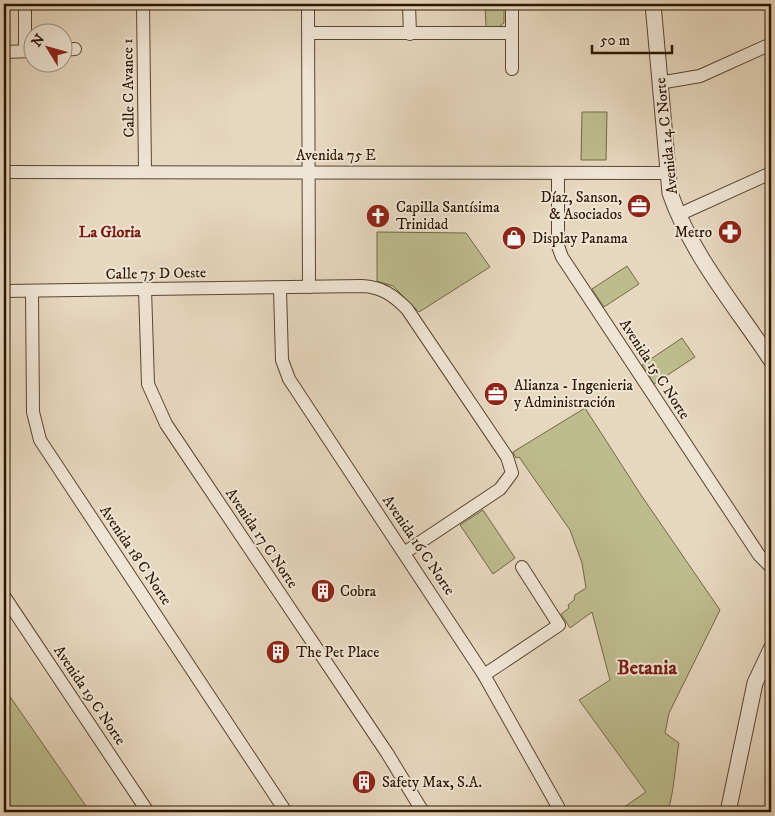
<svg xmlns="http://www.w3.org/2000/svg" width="775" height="816" viewBox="0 0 775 816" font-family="'IM FELL DW Pica',serif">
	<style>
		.green { fill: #bdbc8d; stroke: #746846 }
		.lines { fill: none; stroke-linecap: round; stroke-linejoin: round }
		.minor-casing { stroke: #5b4530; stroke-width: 14 }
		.tertiary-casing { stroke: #5b4530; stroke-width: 17 }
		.minor { stroke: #efe5d5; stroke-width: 12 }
		.tertiary { stroke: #efe5d5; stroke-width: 15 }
		.labels { text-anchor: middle; stroke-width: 4; stroke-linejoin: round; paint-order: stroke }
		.street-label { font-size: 15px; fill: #2c1400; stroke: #efe5d5 }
		.poi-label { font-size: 15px; fill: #2c1400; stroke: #efe5d5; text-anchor: start }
		.neighbourhood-label { font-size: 16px; font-weight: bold; fill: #7a1f14; stroke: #efe5d5 }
		.district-label { font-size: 20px; font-weight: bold; fill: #7a1f14; stroke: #efe5d5 }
	</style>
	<rect width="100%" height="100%" fill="#e7d7bf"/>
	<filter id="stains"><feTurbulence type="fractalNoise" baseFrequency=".004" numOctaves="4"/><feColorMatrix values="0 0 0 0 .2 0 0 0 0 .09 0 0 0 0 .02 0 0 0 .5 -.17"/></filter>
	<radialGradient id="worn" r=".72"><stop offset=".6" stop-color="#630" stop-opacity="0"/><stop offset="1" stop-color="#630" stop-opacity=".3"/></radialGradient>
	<g class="green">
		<polygon points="485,4 504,4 504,23 496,29 486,28"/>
		<polygon points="582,112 607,112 606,160 581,160"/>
		<polygon points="377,232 466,233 490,267 419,312 393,286 377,281"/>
		<polygon points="627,266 639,284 604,307 592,289"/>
		<polygon points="682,338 695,357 654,384 642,365"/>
		<path d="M585,408L641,495L720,610L669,713L665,733L679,743C676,758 673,802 667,812H617L646,792L579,700L610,680L592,612L570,628L561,614L569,608L568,605L574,600L575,595L586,588L582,563L570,530L519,457L516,458L513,452Z"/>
		<polygon points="483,510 515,558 493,574 460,525"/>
		<polygon points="4,688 90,812 4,812"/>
	</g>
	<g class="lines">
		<g class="minor-casing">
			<g id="minor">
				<polyline points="25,4 25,51"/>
				<polyline points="143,4 145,172"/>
				<polyline points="308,4 309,287"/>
				<polyline points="409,4 410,34"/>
				<polyline points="309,33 512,33"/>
				<polyline points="62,50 75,49"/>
				<polyline points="4,52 32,51"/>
				<polyline points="512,69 512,4"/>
				<polyline points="659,83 700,76 771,44"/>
				<polyline points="4,172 668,173"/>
				<polyline points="558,173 558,246 562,257 759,555 771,567"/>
				<polyline points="678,215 771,173"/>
				<polyline points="145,289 148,384 166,424 387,753 423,812"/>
				<polyline points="280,289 282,360 289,379 484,675 561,812"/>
				<path d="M4,291L362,286C382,287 393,295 407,309L507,457L512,473L500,489L404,553"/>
				<polyline points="32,291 33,412 40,440 286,812"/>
				<polyline points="4,596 148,812"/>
				<polyline points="484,675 559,625 522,567"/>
			</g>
		</g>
		<g class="tertiary-casing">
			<g id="tertiary">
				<path d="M653,4L670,193C691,254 736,307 771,360"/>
				<polyline points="728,812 755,683 771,649"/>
			</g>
		</g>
		<use href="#minor" class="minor"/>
		<use href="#tertiary" class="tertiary"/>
	</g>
	<defs>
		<g id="office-disc" transform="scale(1.25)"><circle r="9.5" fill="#8f2418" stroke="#efe5d5"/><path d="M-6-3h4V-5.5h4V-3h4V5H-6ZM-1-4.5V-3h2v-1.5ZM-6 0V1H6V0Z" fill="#fff"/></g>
		<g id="church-disc" transform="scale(1.25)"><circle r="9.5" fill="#8f2418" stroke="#efe5d5"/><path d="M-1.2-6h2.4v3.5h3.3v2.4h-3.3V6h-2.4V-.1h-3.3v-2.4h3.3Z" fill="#fff"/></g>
		<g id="pharmacy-disc" transform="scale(1.25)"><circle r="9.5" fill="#8f2418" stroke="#efe5d5"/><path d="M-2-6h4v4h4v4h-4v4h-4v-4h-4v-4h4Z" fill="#fff"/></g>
		<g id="shop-disc" transform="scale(1.25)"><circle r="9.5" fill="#8f2418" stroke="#efe5d5"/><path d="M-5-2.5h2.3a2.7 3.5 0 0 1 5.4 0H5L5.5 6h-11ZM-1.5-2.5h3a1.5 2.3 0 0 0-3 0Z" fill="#fff"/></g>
		<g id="building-disc" transform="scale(1.25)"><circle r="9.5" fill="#8f2418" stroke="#efe5d5"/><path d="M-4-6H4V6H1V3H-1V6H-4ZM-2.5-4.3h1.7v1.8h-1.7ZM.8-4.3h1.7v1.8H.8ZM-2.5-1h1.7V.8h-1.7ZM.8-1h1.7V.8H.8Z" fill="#fff"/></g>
	</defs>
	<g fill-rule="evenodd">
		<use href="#office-disc" x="639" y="206"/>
		<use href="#church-disc" x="378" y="216"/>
		<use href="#pharmacy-disc" x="730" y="232"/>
		<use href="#shop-disc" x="514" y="238"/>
		<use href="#office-disc" x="496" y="394"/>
		<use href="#building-disc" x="323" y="591"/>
		<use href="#building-disc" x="278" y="652"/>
		<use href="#building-disc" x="364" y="782"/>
	</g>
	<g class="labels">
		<g class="street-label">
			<text transform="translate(128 88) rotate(-91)" y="5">Calle C Avance 1</text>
			<text transform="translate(666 136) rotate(-96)" y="5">Avenida 14 C Norte</text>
			<text x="336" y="160">Avenida 75 E</text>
			<text transform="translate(156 273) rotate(-1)" y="5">Calle 75 D Oeste</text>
			<text transform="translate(655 369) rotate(57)" y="5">Avenida 15 C Norte</text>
			<text transform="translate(262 538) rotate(56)" y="5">Avenida 17 C Norte</text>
			<text transform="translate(419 545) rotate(56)" y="5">Avenida 16 C Norte</text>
			<text transform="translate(136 555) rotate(56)" y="5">Avenida 18 C Norte</text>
			<text transform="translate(90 695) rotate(56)" y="5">Avenida 19 C Norte</text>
		</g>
		<g class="poi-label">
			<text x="622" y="202" text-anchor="end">Díaz, Sanson,<tspan x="622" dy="17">&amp; Asociados</tspan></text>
			<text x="396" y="212">Capilla Santísima<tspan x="396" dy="17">Trinidad</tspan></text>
			<text x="712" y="237" text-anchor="end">Metro</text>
			<text x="532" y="243">Display Panama</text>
			<text x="514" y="390">Alianza - Ingenieria<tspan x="514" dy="17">y Administración</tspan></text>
			<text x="340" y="596">Cobra</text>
			<text x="296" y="657">The Pet Place</text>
			<text x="382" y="787">Safety Max, S.A.</text>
		</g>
		<g class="neighbourhood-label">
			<text x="110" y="237">La Gloria</text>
		</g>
		<g class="district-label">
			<text x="647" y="674">Betania</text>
		</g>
	</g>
	<rect width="775" height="816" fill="none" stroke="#e7d7bf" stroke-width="20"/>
	<rect x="5" y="5" width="765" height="806" fill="none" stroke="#2c1400" stroke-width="2.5"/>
	<rect x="10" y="10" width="755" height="796" fill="none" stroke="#2c1400"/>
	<g transform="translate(48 48) rotate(307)"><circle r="24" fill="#efe5d5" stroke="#a19180"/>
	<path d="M0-4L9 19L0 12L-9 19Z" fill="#8f2418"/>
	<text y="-8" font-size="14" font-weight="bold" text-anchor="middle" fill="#2c1400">N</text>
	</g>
	<path d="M592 45v8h80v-8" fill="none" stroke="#2c1400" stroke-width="2.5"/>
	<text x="600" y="45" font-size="15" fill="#2c1400" stroke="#efe5d5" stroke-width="4" paint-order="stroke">50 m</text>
	<rect width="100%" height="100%" filter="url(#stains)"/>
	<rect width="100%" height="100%" fill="url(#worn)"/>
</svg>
